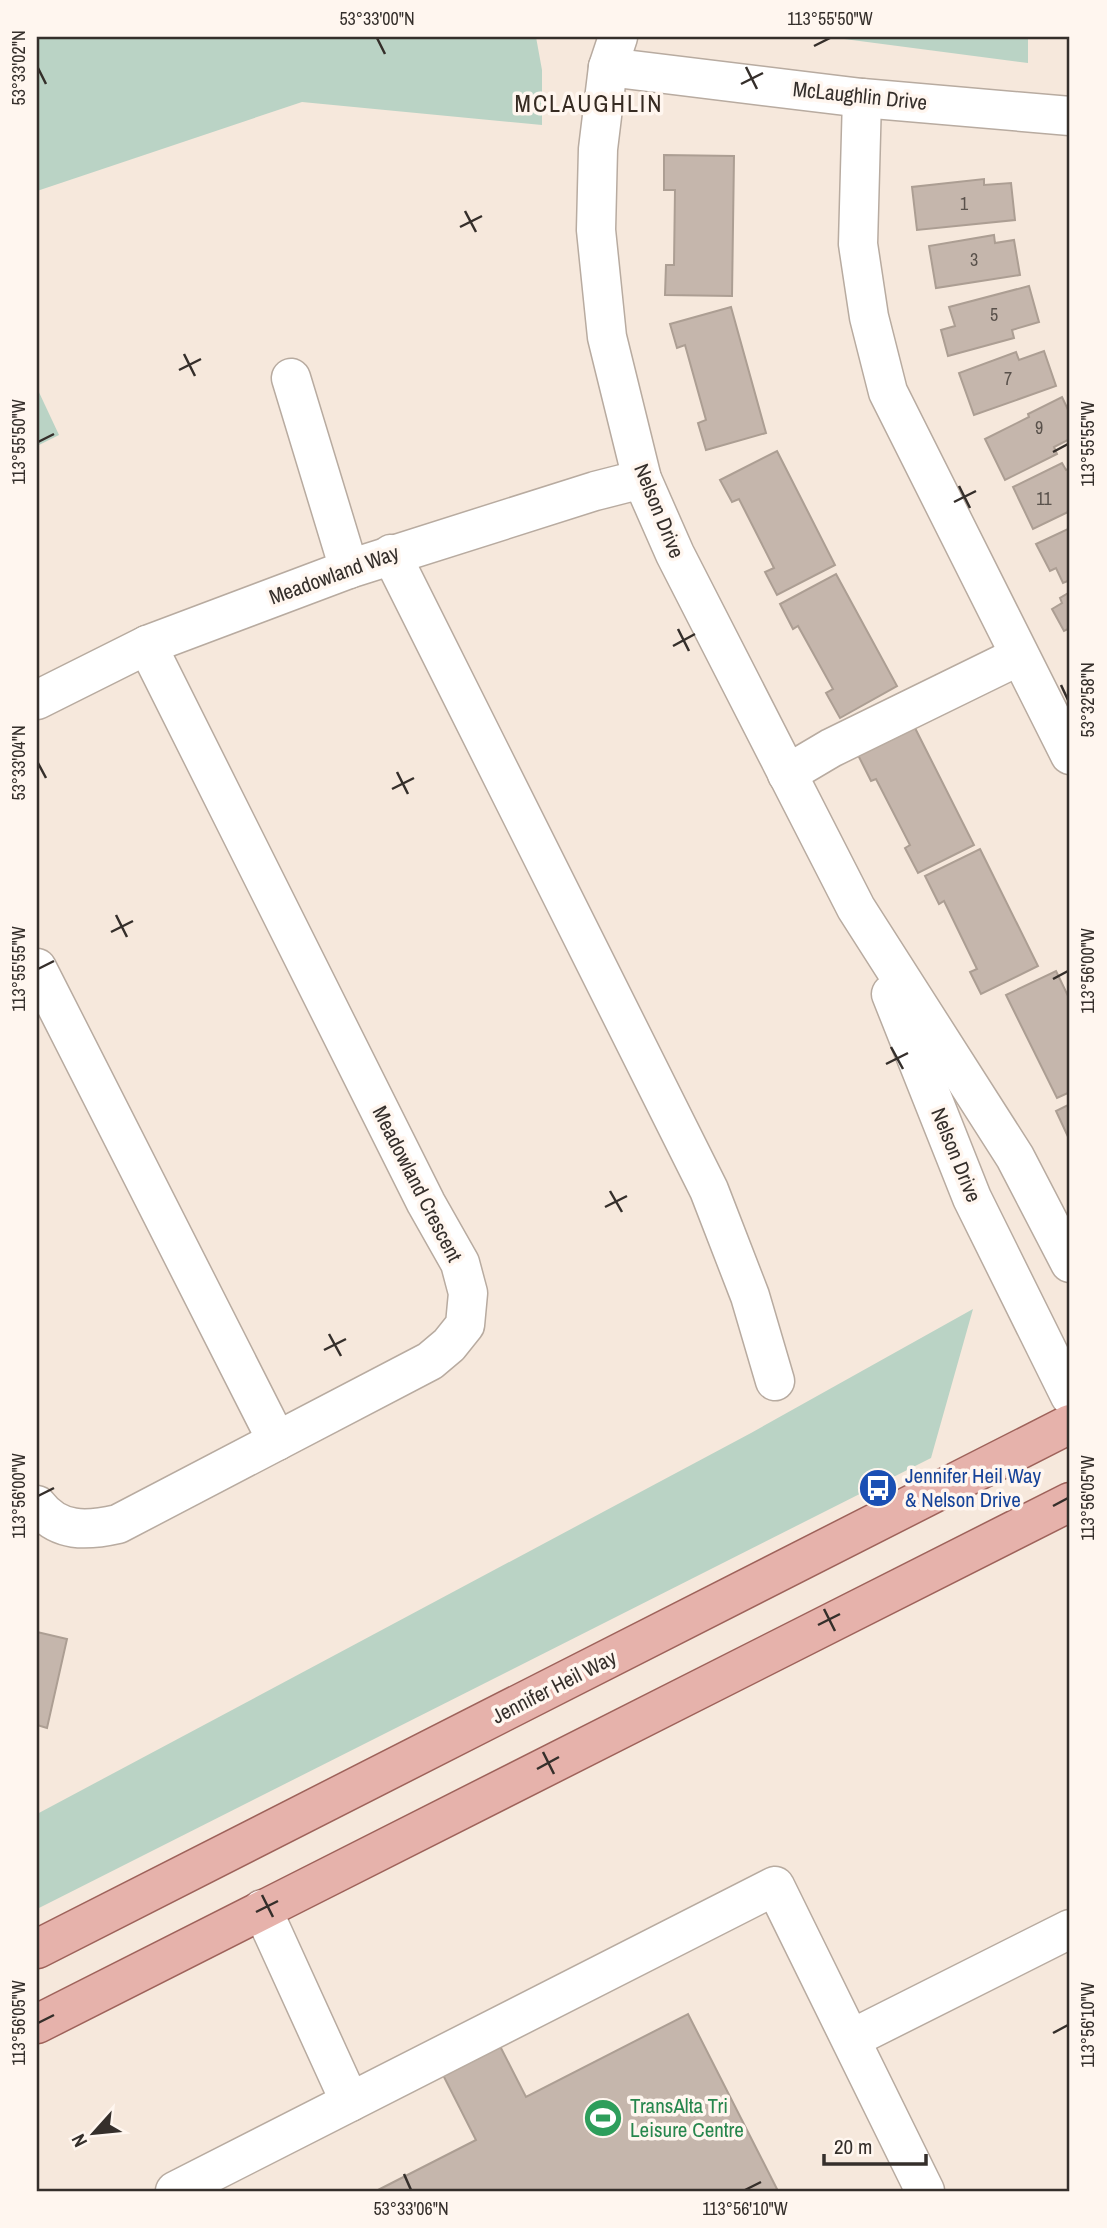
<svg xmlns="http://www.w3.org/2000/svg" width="1107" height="2228" viewBox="0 0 1107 2228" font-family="'Archivo Narrow',sans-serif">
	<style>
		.green { fill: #bad3c5 }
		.building { fill: #c5b6ac; stroke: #ac9e93; stroke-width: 2 }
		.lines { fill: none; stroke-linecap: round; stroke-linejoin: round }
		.minor-casing { stroke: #b8aba0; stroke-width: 41 }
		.major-casing { stroke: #9e625a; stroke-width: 41 }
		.minor { stroke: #fff; stroke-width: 38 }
		.major { stroke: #e6b2ab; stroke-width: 38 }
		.ticks { fill: none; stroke: #352f2b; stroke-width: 2.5 }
		.labels { text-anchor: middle; stroke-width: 7; stroke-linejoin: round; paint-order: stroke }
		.number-label { font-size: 18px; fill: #59514b }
		.street-label { font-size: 21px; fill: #352f2b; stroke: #fff6ef }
		.transit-label { font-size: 21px; fill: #164399; stroke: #fff6ef; text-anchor: start }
		.leisure-label { font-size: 21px; fill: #27864d; stroke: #fff6ef; text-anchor: start }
		.quarter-label { font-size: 24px; letter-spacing: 2px; fill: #362b22; stroke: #fff6ef }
		.neatline { fill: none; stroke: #352f2b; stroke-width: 2.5 }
		.ticks-label { font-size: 18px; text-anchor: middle; fill: #352f2b }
	</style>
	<rect width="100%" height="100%" fill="#f6e8dc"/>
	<g class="green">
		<polygon points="37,37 536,37 542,70 542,125 302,102 37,191"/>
		<polygon points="829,37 1028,37 1028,63"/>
		<polygon points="37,388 59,435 37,446"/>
		<polygon points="973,1309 931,1458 37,1909 37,1814 751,1433"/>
	</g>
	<g class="building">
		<polygon points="664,155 734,156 732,296 665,295 666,265 674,265 675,190 664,190"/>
		<polygon points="984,179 984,185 1011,183 1015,220 917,230 912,187"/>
		<polygon points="994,235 995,243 1014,240 1020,275 936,288 929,246"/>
		<polygon points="1029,286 1039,322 1012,330 1014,338 948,356 941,330 955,326 949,307"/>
		<polygon points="731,307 766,433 706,450 698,423 706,420 685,345 677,348 670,324"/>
		<polygon points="1044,351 1056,386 974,415 959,373 1016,352 1019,360"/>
		<polygon points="1062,397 1070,414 1070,439 1054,447 1057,454 1005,480 985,439 1029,417 1028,414"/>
		<polygon points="777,451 835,565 777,595 765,572 774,568 739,499 732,502 720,480"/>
		<polygon points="1062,463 1066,470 1070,468 1070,511 1033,529 1013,487"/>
		<polygon points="1070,528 1070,580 1063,583 1056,568 1050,571 1036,544"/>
		<polygon points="836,574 897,686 840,718 826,693 833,689 798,626 793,629 780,604"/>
		<polygon points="1070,592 1070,628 1064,631 1052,609 1062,603 1060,598"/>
		<polygon points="914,726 974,845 918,873 905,848 910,845 876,779 871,781 858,755"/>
		<polygon points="980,849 1038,966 981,994 970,972 977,969 944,901 939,904 925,876"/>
		<polygon points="1056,971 1070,1000 1070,1092 1057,1098 1006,995"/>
		<polygon points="1070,1104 1070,1141 1056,1111"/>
		<polygon points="37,1632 67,1639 47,1728 37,1725"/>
		<polygon points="688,2014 778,2191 376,2191 476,2140 443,2075 500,2046 526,2097"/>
	</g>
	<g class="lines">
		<g class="minor-casing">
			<g id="minor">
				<polyline points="618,37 608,67 598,149 596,230 607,337 642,479 675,554 856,908 1015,1157 1070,1263"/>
				<polyline points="608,67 862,98 1070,116"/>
				<polyline points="862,98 858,244 869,317 888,392 1070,755"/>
				<polyline points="291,378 349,569"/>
				<polyline points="391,554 709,1190 750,1296 775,1381"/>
				<polyline points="37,700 147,645 349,569 595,491 642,479"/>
				<polyline points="787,774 831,748 1019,656"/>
				<polyline points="37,968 277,1441"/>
				<polyline points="891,994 972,1198 1070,1396"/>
				<path d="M37,1505C58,1533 87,1531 118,1524L430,1361L449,1345L465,1325L468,1293L460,1263L426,1203L147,645"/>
				<polyline points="262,1909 350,2102"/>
				<polyline points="851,2039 1070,1929"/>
				<polyline points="175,2191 775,1886 925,2191"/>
			</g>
		</g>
		<g class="major-casing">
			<g id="major">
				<polyline points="37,1949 1070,1424"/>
				<polyline points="37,2024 1070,1502"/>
			</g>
		</g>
		<use href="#minor" class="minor"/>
		<use href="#major" class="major"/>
	</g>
	<path class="ticks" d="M377,38L385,54M814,46L830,38M746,67L757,89M38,68L46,84M741,84L763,73M465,211L476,232M460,227L482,216M184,354L195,376M179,370L201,359M38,442L54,434M1053,452L1068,444M959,486L970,508M954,502L976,491M678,629L689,651M673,646L695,634M1061,685L1068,700M38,763L46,778M397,772L408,794M392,789L414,778M116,915L127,937M111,932L133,921M38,969L54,961M1053,979L1068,971M891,1047L903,1069M886,1064L908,1053M610,1191L622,1212M605,1207L627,1196M329,1334L341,1356M324,1350L346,1339M38,1496L54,1488M1053,1506L1068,1498M824,1609L835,1631M818,1625L840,1614M543,1752L554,1774M537,1769L559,1757M262,1895L273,1917M256,1912L278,1901M38,2023L54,2015M1053,2033L1068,2025M404,2174L411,2190M745,2190L761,2182"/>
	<defs>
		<g id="bus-disc" transform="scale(2.0125)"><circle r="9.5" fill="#1a4fb4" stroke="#fff6ef"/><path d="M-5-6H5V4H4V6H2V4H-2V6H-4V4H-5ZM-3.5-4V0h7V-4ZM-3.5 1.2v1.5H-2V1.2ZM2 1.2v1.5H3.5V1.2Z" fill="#fff"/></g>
		<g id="stadium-disc" transform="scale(2.0125)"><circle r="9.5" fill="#2e9e5b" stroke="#fff6ef"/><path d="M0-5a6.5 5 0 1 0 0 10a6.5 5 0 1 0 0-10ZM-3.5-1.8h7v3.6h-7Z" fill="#fff"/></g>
	</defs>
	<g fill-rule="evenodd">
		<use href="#bus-disc" x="878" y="1488"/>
		<use href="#stadium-disc" x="603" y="2118"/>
	</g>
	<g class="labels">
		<g class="number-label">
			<text x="964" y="210">1</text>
			<text x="974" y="266">3</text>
			<text x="994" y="321">5</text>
			<text x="1008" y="385">7</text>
			<text x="1039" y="434">9</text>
			<text x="1044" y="505">11</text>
		</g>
		<g class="street-label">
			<text transform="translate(860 96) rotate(6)" y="7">McLaughlin Drive</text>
			<text transform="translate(659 511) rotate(68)" y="7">Nelson Drive</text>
			<text transform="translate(334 575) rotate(-20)" y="7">Meadowland Way</text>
			<text transform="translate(956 1155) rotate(68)" y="7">Nelson Drive</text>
			<text transform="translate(417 1184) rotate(63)" y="7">Meadowland Crescent</text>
			<text transform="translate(554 1687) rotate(-27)" y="7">Jennifer Heil Way</text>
		</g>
		<g class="transit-label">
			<text x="905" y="1483">Jennifer Heil Way<tspan x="905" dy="24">&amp; Nelson Drive</tspan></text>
		</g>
		<g class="leisure-label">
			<text x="630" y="2113">TransAlta Tri<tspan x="630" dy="24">Leisure Centre</tspan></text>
		</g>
		<g class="quarter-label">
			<text x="589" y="112">MCLAUGHLIN</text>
		</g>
	</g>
	<rect width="1107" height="2228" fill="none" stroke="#fff6ef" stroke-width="77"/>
	<g transform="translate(94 2133) rotate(243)" stroke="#fff6ef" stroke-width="5" paint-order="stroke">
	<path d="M0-5L12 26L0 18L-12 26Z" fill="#352f2b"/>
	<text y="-10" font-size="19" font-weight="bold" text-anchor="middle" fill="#352f2b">N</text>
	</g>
	<path d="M824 2154v10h102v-10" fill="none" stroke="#352f2b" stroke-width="3.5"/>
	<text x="834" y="2154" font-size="21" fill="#352f2b" stroke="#fff6ef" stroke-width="5" paint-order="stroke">20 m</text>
	<rect x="38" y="38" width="1030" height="2152" class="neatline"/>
	<g class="ticks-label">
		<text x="377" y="25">53°33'00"N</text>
		<text x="830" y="25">113°55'50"W</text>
		<text transform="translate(19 68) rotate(-90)" y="6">53°33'02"N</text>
		<text transform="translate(19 442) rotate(-90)" y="6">113°55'50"W</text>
		<text transform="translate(1088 444) rotate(-90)" y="6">113°55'55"W</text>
		<text transform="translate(1088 700) rotate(-90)" y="6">53°32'58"N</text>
		<text transform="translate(19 763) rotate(-90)" y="6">53°33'04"N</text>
		<text transform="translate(19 969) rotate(-90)" y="6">113°55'55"W</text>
		<text transform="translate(1088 971) rotate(-90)" y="6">113°56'00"W</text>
		<text transform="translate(19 1496) rotate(-90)" y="6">113°56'00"W</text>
		<text transform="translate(1088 1498) rotate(-90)" y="6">113°56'05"W</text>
		<text transform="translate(19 2023) rotate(-90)" y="6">113°56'05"W</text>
		<text transform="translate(1088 2025) rotate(-90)" y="6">113°56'10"W</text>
		<text x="411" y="2215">53°33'06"N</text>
		<text x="745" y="2215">113°56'10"W</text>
	</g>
</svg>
